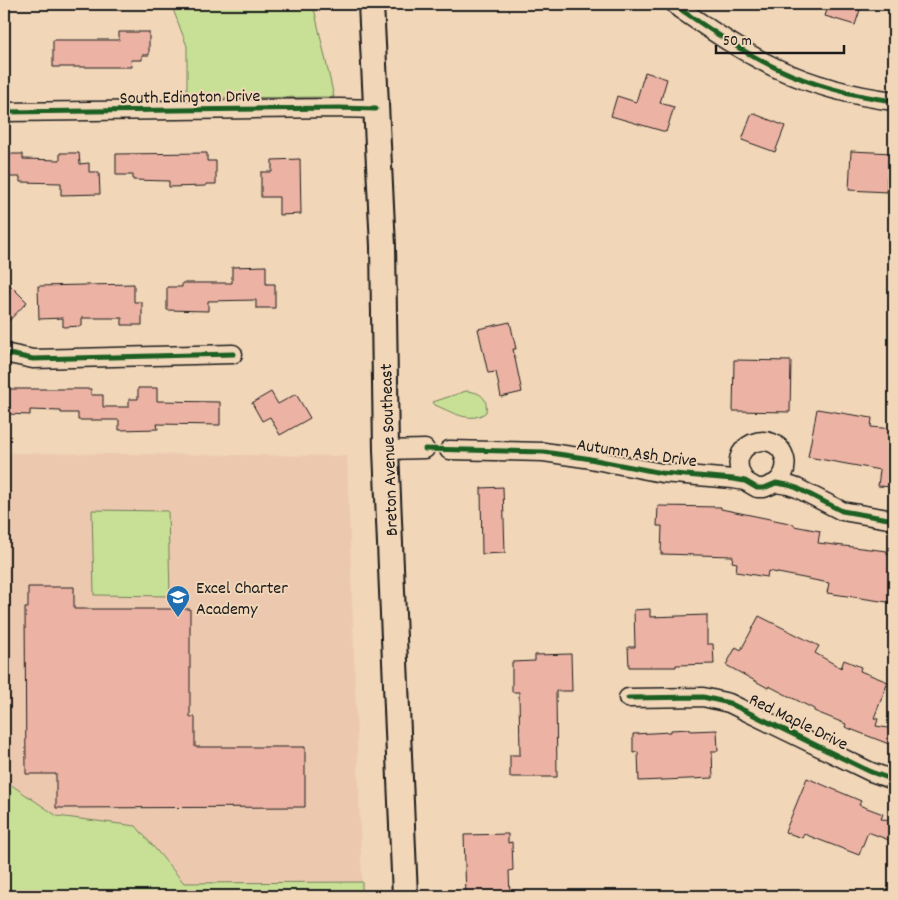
<svg xmlns="http://www.w3.org/2000/svg" width="898" height="900" viewBox="0 0 898 900" font-family="Dekko,sans-serif">
	<style>
		.built { fill: #ecc8af }
		.green { fill: #c7e096; stroke: #727e59 }
		.building { fill: #ecb3a4; stroke: #1c1c1c }
		.lines { fill: none; stroke-linecap: round; stroke-linejoin: round }
		.street-casing { stroke: #1c1c1c; stroke-width: 21 }
		.secondary-casing { stroke: #1c1c1c; stroke-width: 28 }
		.street { stroke: #f1d6b8; stroke-width: 18 }
		.secondary { stroke: #f1d6b8; stroke-width: 24 }
		.cycleway-casing { stroke: #f1d6b8; stroke-width: 8 }
		.cycleway { stroke: #1b5e20; stroke-width: 5 }
		.labels { text-anchor: middle; stroke-width: 4; stroke-linejoin: round; paint-order: stroke }
		.street-label { font-size: 18px; fill: #1c1c1c; stroke: #f1d6b8 }
		.poi-label { font-size: 18px; fill: #1c1c1c; stroke: #f1d6b8; text-anchor: start }
	</style>
	<rect width="100%" height="100%" fill="#f1d6b8"/>
	<filter id="ink" filterUnits="userSpaceOnUse"><feTurbulence type="fractalNoise" baseFrequency=".02" numOctaves="2"/><feDisplacementMap in="SourceGraphic" scale="10" xChannelSelector="R" yChannelSelector="G"/><feConvolveMatrix kernelMatrix="1 2 1 2 8 2 1 2 1" color-interpolation-filters="sRGB"/></filter>
	<g filter="url(#ink)">
		<polygon class="built" points="4,453 347,456 362,882 184,883 136,826 57,816 4,780"/>
		<g class="green">
			<polygon points="171,4 313,4 334,97 187,98 187,46"/>
			<path d="M466,391C480,392 488,397 486,412C471,425 450,411 435,405L433,402Z"/>
			<polygon points="92,510 168,511 170,596 94,595"/>
			<polygon points="4,780 57,816 136,826 184,883 362,882 362,896 4,896"/>
		</g>
		<g class="building">
			<polygon points="829,4 862,4 855,25 825,16"/>
			<polygon points="119,32 149,32 149,55 142,55 142,60 131,60 132,67 53,67 53,40 119,40"/>
			<polygon points="645,72 667,79 660,103 674,107 666,132 611,116 617,96 636,102"/>
			<polygon points="752,113 785,126 775,152 742,140"/>
			<polygon points="851,151 893,153 892,177 887,177 887,192 849,190"/>
			<polygon points="60,153 79,153 80,164 89,163 89,172 99,172 100,194 61,195 61,183 20,182 20,177 4,177 4,154 23,154 23,159 60,160"/>
			<polygon points="207,153 207,161 216,161 216,184 206,184 206,186 169,187 169,181 133,180 133,175 116,175 116,154"/>
			<polygon points="300,159 301,214 279,215 279,197 261,197 261,172 272,172 272,160"/>
			<polygon points="266,266 266,284 275,284 275,308 256,308 256,300 208,301 208,311 167,310 167,287 182,287 182,283 232,283 232,267"/>
			<polygon points="4,279 27,302 4,326"/>
			<polygon points="134,284 134,302 142,302 142,325 122,325 122,318 82,318 82,326 63,327 63,318 39,319 38,286"/>
			<polygon points="510,322 516,349 513,349 522,392 501,397 496,372 488,373 478,329"/>
			<polygon points="734,360 791,361 790,412 733,411"/>
			<polygon points="138,388 157,388 157,401 220,402 220,425 157,424 158,429 119,430 119,420 78,420 78,413 61,413 61,411 30,410 30,415 8,414 8,389 91,389 91,395 103,395 103,407 129,407 129,399 138,399"/>
			<polygon points="271,392 278,404 296,394 310,418 280,435 270,417 262,421 252,403"/>
			<polygon points="817,409 872,418 871,427 894,429 894,487 878,486 880,470 808,457"/>
			<polygon points="503,487 505,553 482,554 481,488"/>
			<polygon points="658,506 721,507 721,509 794,524 794,526 820,531 818,543 887,551 887,554 894,555 894,603 827,593 829,583 768,571 767,577 736,572 737,563 732,562 733,556 661,554 662,526 657,526"/>
			<polygon points="28,587 74,587 74,609 190,609 190,717 195,717 195,747 305,747 305,807 56,808 56,774 26,774 25,608 28,608"/>
			<polygon points="650,609 650,617 707,615 707,644 713,644 714,664 676,665 676,667 629,667 628,647 635,647 634,610"/>
			<polygon points="759,616 819,646 815,653 841,668 844,660 861,667 860,671 888,682 874,718 878,719 876,726 894,729 894,746 845,727 846,724 814,711 814,709 769,686 768,688 726,665 736,647 741,650"/>
			<polygon points="571,654 572,691 556,691 557,777 510,777 510,755 520,755 519,692 512,692 512,662 535,661 535,655"/>
			<polygon points="690,729 690,731 717,730 718,751 712,751 713,778 639,781 638,752 633,753 633,734 671,732 671,730"/>
			<polygon points="807,778 861,801 859,805 883,814 881,819 894,820 894,842 868,832 859,855 804,834 802,838 785,832"/>
			<polygon points="508,834 508,843 512,842 513,870 509,871 510,896 466,896 464,835"/>
		</g>
		<g class="lines">
			<g class="street-casing">
				<g id="street">
					<path d="M675,4L680,9C711,30 742,52 776,68C812,85 854,96 894,101"/>
					<polyline points="4,112 339,108 376,109"/>
					<polyline points="4,353 33,359 233,354"/>
					<polyline points="386,450 425,449"/>
					<polyline points="449,450 544,452 585,458 662,473 733,479 745,481 757,488 764,488 776,483 788,485 797,488 842,511 894,520"/>
					<path d="M745,481C720,445 776,424 785,459C787,469 783,477 776,483"/>
					<polyline points="628,698 703,697 729,703 871,772 894,780"/>
				</g>
			</g>
			<g class="secondary-casing">
				<polyline id="secondary" points="371,4 383,246 386,450 405,896"/>
			</g>
			<use href="#street" class="street"/>
			<use href="#secondary" class="secondary"/>
			<g class="cycleway-casing">
				<g id="cycleway">
					<path d="M675,4L680,9C711,30 742,52 776,68C812,85 854,96 894,101"/>
					<polyline points="4,112 339,108 376,109"/>
					<polyline points="4,353 33,359 233,354"/>
					<polyline points="425,449 544,452 585,458 662,473 733,479 745,481 757,488 764,488 776,483 788,485 797,488 842,511 894,520"/>
					<polyline points="628,698 703,697 729,703 871,772 894,780"/>
				</g>
			</g>
			<use href="#cycleway" class="cycleway"/>
		</g>
	</g>
	<defs>
		<g id="school-pin" transform="scale(1.25)"><path d="M0 17L-7.5 6A9.5 9.5 0 1 1 7.5 6Z" fill="#1f6fb2" stroke="#f1d6b8"/><path d="M0-5L7-2L0 1L-7-2ZM-4 1L0 2.5L4 1V4Q0 6-4 4Z" fill="#fff"/></g>
	</defs>
	<g fill-rule="evenodd">
		<use href="#school-pin" x="178" y="597"/>
	</g>
	<g class="labels">
		<g class="street-label">
			<text transform="translate(190 96) rotate(-1)" y="6">South Edington Drive</text>
			<text transform="translate(388 450) rotate(-92)" y="6">Breton Avenue Southeast</text>
			<text transform="translate(637 452) rotate(8)" y="6">Autumn Ash Drive</text>
			<text transform="translate(799 721) rotate(26)" y="6">Red Maple Drive</text>
		</g>
		<g class="poi-label">
			<text x="196" y="593">Excel Charter<tspan x="196" dy="21">Academy</tspan></text>
		</g>
	</g>
	<rect width="898" height="900" fill="none" stroke="#f1d6b8" stroke-width="20"/>
	<rect x="10" y="10" width="878" height="880" fill="none" stroke="#1c1c1c" stroke-width="2" filter="url(#ink)"/>
	<path d="M716 45v8h128v-8" fill="none" stroke="#1c1c1c" stroke-width="2.5"/>
	<text x="723" y="45" font-size="15" fill="#1c1c1c" stroke="#f1d6b8" stroke-width="4" paint-order="stroke">50 m</text>
</svg>
